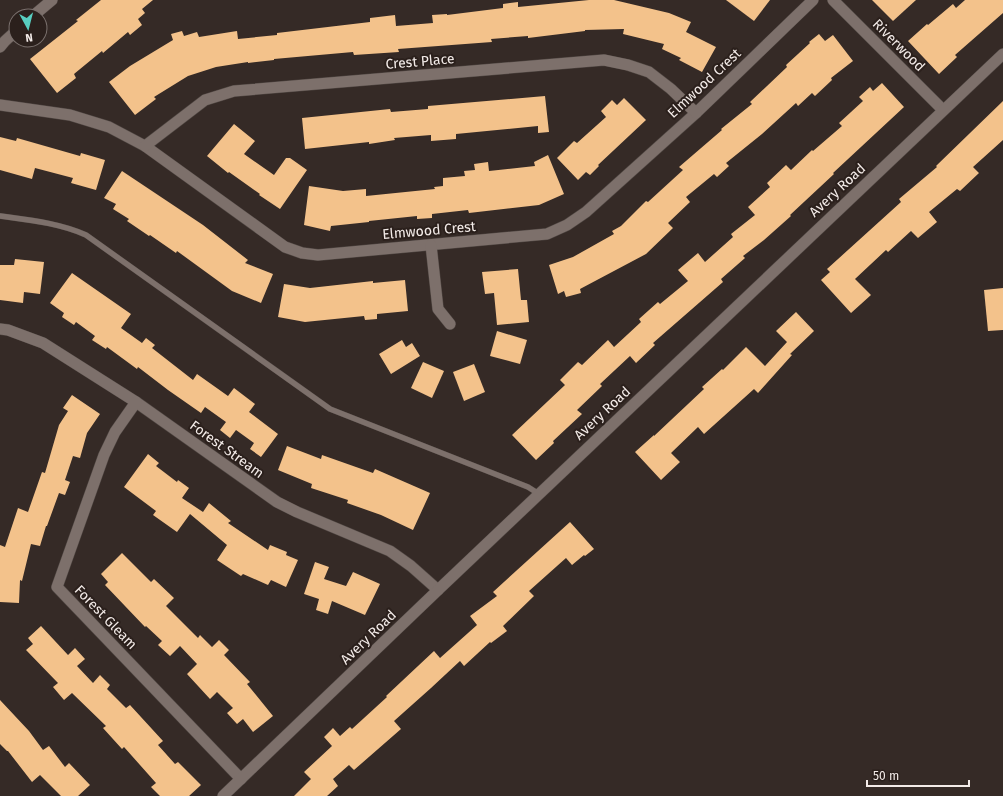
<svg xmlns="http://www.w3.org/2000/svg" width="1003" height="796" viewBox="0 0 1003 796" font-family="'Fira Sans',sans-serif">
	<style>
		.building { fill: #f3c28b }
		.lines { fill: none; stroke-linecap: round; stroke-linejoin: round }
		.service-casing { stroke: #504743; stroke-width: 6 }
		.minor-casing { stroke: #504743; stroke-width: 12 }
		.service { stroke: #7d706b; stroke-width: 5.5 }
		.minor { stroke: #7d706b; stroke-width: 11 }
		.labels { text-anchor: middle; stroke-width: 4; stroke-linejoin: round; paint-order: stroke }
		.street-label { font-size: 14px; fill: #f3ebe8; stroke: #2b201c }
	</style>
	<rect width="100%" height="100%" fill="#352a26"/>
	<g class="building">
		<polygon points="101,0 153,0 142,9 145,13 138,19 142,25 130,35 128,32 103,53 102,51 74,74 76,78 57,93 30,59 78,21 76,20"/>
		<polygon points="589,0 614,0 669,13 691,22 686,32 716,47 702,72 679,60 681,58 662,49 664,44 623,34 624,29 585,30 585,31 528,38 528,36 491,39 492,42 398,49 399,52 354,55 353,52 274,59 274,60 248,63 248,62 216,67 188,76 154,97 156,99 135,115 109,82 130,66 173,40 171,34 182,31 184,36 197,32 199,37 237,31 238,39 277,35 277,33 370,22 370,18 395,15 396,26 433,23 432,15 447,14 447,15 503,8 503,4 518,2 518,7"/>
		<polygon points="726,0 770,0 754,21"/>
		<polygon points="872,0 916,0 893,21"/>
		<polygon points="965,0 1003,0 1003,13 955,55 957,57 939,74 908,41 927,24 928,25 953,4 956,8"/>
		<polygon points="819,34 825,41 833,35 853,61 831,78 832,80 815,96 812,93 798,106 796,103 762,134 726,163 729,166 717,177 714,174 686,197 690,202 668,223 673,228 646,254 580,289 581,293 566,297 564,291 558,294 549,265 573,257 614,234 612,231 621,226 646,201 648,202 683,170 679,167 722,130 721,129 752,104 750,102 787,67 786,65 810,43 809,42"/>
		<polygon points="882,83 904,107 833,173 834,174 790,215 791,216 764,240 743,256 745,258 721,279 723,282 653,343 655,345 636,363 630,356 600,384 602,386 577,410 582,414 553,441 554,443 536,460 512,435 565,385 560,380 578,362 582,365 608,340 614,347 641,322 639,319 658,302 660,304 688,281 678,270 698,253 705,262 733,237 731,234 755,215 748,207 770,187 767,183 786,165 791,170 812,150 813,151 842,126 839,123 863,101 859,97 870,87 873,91"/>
		<polygon points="545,96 549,132 538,133 538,126 456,134 456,139 431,141 431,135 394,138 395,140 369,144 369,142 305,149 302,118 390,109 391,112 428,109 428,106"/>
		<polygon points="624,98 646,120 598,165 599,166 590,175 586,172 578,180 557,158 574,141 577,143 606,117 601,111 612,100 617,105"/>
		<polygon points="1003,101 1003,140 973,167 979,173 960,191 957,189 929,212 937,222 918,238 911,231 888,252 886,250 855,279 871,295 851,313 821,280 830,272 827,269 901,202 899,199 937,167 936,166"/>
		<polygon points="234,124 255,141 244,154 274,175 286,158 290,158 307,170 280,209 259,195 260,194 229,172 228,173 207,156"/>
		<polygon points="0,137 16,141 17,138 80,156 81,153 105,160 96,190 71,183 73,178 35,168 32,179 0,170"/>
		<polygon points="548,155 564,194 539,205 469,213 468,210 432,214 432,218 417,219 417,216 369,221 369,222 331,226 330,231 304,225 309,186 343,191 366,189 366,196 435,189 434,187 443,186 443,178 465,176 464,171 475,170 474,164 488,162 489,171 535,166 534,162"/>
		<polygon points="122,171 203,225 248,260 245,263 273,274 261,303 232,291 177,251 176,253 150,235 149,236 127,221 129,219 113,209 116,204 104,198"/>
		<polygon points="15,259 44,262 40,294 24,292 23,303 0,300 0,265 14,265"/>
		<polygon points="518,269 521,300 527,300 529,322 497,325 494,293 485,294 482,272"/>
		<polygon points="72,273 131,314 121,328 142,343 146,338 155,345 152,348 193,380 197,374 228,396 234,388 255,404 249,412 278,434 261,457 250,449 254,443 236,430 230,438 220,430 226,422 205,407 201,413 168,390 138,367 137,369 107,347 106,349 92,340 95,336 76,322 74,325 62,317 64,313 50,303"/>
		<polygon points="405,280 408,311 377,314 377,319 365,320 364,316 305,322 278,317 284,284 310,288 373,281 373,283"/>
		<polygon points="1003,288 1003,330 988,331 984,290"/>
		<polygon points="796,312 814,331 790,354 792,355 758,393 754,389 704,434 698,427 671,453 680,462 661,480 635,452 654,435 654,436 704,389 702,387 722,369 723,370 746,347 765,366 787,342 776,331"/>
		<polygon points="497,331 527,340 520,364 490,356"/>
		<polygon points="402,340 406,347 412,343 420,356 391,374 379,354"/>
		<polygon points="423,362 444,371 432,398 411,388"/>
		<polygon points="474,364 485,392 464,401 453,372"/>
		<polygon points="72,395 100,414 87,433 80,458 73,456 65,480 70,482 65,495 59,493 47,526 46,526 40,546 31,544 22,581 20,580 19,603 0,602 0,545 5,547 18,508 28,512 42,472 45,473 59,425 68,411 63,408"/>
		<polygon points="287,446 321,459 322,455 373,473 375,469 430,493 413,530 381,515 347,503 348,500 311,488 312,484 278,470"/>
		<polygon points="148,454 159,463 156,466 177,482 178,480 189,488 182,498 203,512 209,503 231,521 228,523 268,550 270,545 287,552 286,555 298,560 286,587 271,580 268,585 243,574 241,576 217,560 227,545 190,514 177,532 153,515 156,511 124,487"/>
		<polygon points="570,522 594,549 585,556 584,555 572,565 566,558 529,591 534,596 503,626 507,631 491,643 490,642 464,666 460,661 431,688 394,721 401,729 354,770 349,765 333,779 338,786 327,796 294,796 311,779 304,772 332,746 324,737 333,728 340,736 350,727 352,729 387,697 386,696 434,651 440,658 477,625 470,616 497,596 493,592"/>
		<polygon points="122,553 151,582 154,579 174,598 166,606 198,638 200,635 212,647 219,640 229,650 224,655 250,682 247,684 273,716 253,732 243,719 237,724 227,713 233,708 217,692 210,699 187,674 197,664 180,646 170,656 158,645 162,641 146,626 145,627 105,585 108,582 101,574"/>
		<polygon points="315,562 329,567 324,579 346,586 353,572 380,584 365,615 332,601 328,614 316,610 319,599 304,594"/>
		<polygon points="41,626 68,655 75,648 85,659 77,666 93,683 100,675 110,685 107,689 126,708 130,705 163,741 158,745 175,764 178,762 201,785 189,796 160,796 151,787 156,783 124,747 122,749 103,728 106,726 72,693 64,700 53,687 58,683 26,650 33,644 28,638"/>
		<polygon points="0,700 29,731 43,750 49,746 65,767 69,763 90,785 78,796 61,796 40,775 32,782 8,751 7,751 0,744"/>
	</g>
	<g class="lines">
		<g class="service-casing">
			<path id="service" d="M0,216C29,220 59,223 86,235L330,409L500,476L528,487L539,494"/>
		</g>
		<g class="minor-casing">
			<g id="minor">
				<polyline points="833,0 943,110"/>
				<polyline points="33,16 52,0"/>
				<polyline points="0,47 5,41 16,31"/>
				<polyline points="0,105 70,115 109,127 145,146 285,247 302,253 318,255 547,234 567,225 586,212 696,113 813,0"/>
				<polyline points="145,146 205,100 234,91 604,60 628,65 649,72 671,89 696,113"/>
				<polyline points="431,245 438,309 450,324"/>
				<polyline points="0,329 8,330 43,343 136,402 277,502 297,512 390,551 411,566 438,590"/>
				<polyline points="136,402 115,432 104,455 57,587 241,779"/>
				<polyline points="223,796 438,590 1003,54"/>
			</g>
		</g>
		<use href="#service" class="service"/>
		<use href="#minor" class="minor"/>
	</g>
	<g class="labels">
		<g class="street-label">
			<text transform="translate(899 45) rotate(45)" y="5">Riverwood</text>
			<text transform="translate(420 61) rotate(-5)" y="5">Crest Place</text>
			<text transform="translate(704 83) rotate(-43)" y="5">Elmwood Crest</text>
			<text transform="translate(837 190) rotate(-43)" y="5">Avery Road</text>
			<text transform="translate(429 230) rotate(-5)" y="5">Elmwood Crest</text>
			<text transform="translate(602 413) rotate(-43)" y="5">Avery Road</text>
			<text transform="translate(227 449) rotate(36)" y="5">Forest Stream</text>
			<text transform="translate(106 617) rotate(46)" y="5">Forest Gleam</text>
			<text transform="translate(368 637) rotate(-44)" y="5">Avery Road</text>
		</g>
	</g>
	<g transform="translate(28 28) rotate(173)"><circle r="19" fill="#2b201c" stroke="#7b716e"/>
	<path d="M0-3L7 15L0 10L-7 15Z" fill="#58cec0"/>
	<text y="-6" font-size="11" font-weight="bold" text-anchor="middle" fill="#f3ebe8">N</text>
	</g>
	<path d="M867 780v6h102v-6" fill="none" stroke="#f3ebe8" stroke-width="2"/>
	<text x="873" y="780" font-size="12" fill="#f3ebe8" stroke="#2b201c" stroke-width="3" paint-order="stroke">50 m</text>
</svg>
